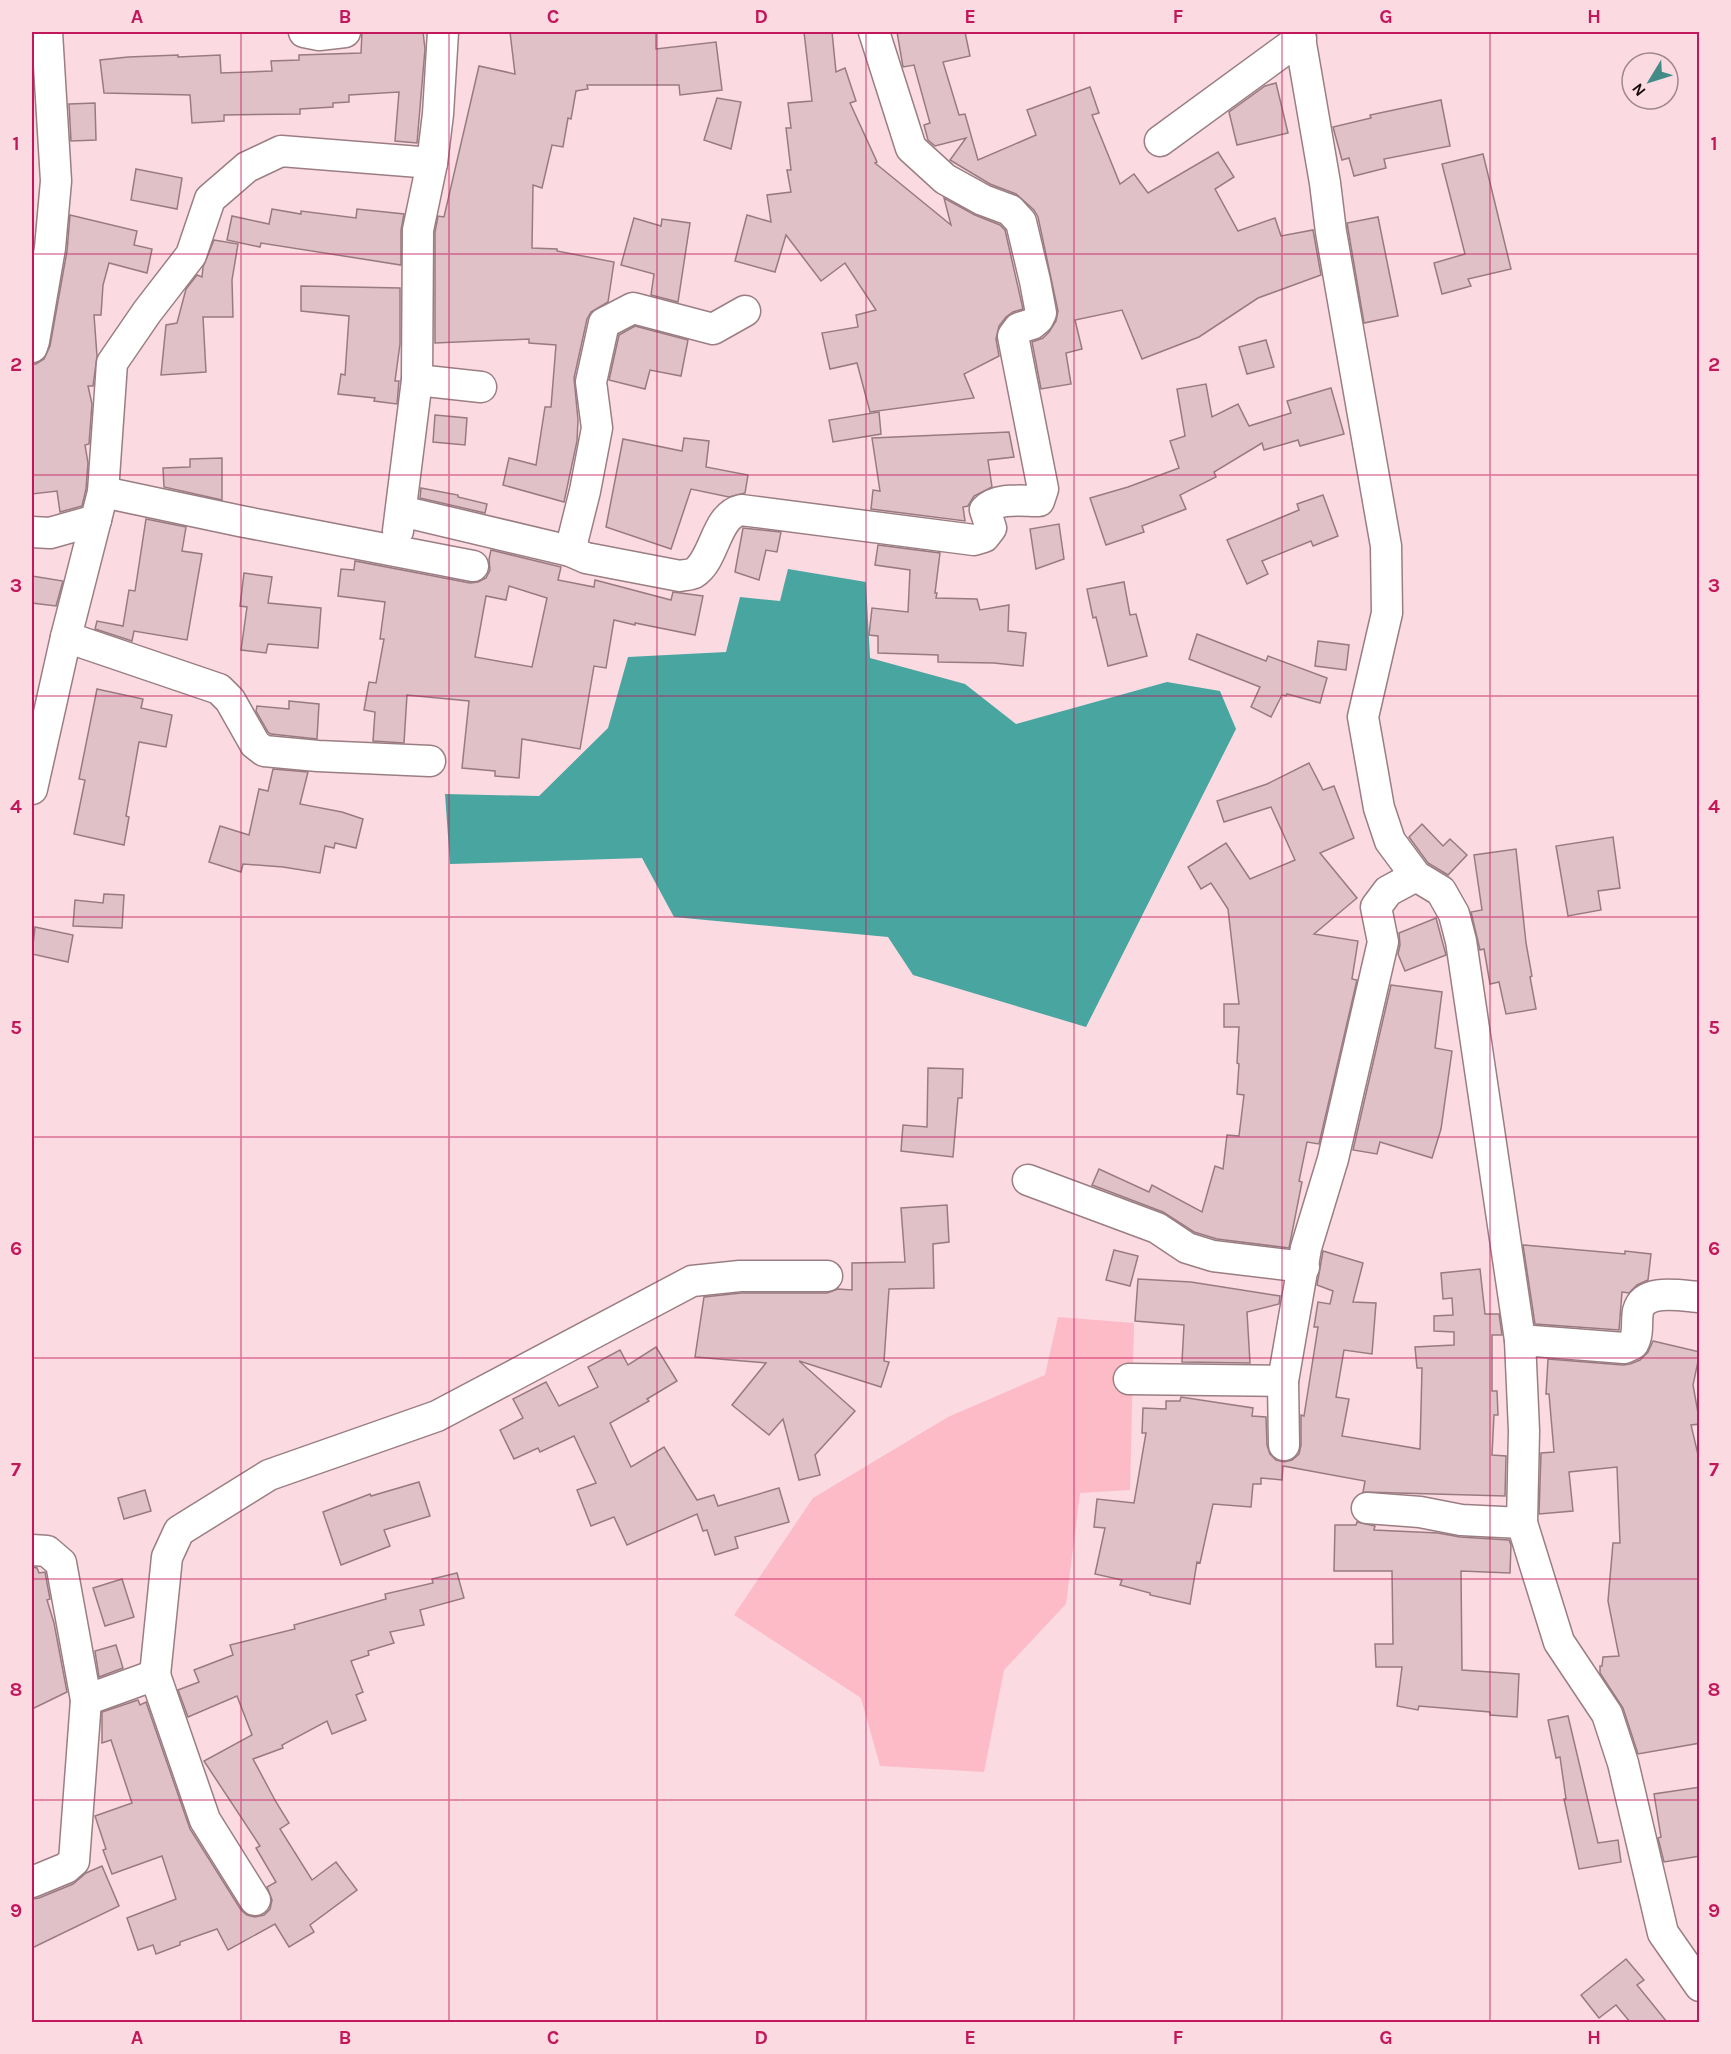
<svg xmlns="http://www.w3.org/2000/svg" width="1731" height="2054" viewBox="0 0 1731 2054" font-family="Karla,sans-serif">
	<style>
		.green { fill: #fdbac7 }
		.water { fill: #49a5a0 }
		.building { fill: #e0c1c7; stroke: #987b80; stroke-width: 1.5; fill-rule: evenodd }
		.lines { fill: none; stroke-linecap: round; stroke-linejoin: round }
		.street-casing { stroke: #9a7e83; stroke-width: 33 }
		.street { stroke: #fff; stroke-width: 30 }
		.grid { fill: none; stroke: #c2185b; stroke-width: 1.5; stroke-opacity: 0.55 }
		.neatline { fill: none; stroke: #c2185b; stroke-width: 2 }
		.grid-label { font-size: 20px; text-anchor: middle; font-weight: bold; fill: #c2185b }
	</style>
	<rect width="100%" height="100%" fill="#fbdbe1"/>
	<polygon class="green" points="1058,1317 1134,1323 1130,1490 1080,1493 1066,1604 1004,1670 984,1772 880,1766 861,1698 734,1615 813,1498 948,1417 1045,1375"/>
	<polygon class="water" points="788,569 866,582 870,658 965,684 1016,724 1167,682 1220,691 1236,729 1086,1027 913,975 888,937 674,917 642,858 450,864 445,794 539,796 608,728 628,657 726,652 740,597 780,601"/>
	<g class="building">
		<polygon points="362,32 423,32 425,49 417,143 395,141 399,92 349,95 349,102 333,103 333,107 300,109 300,114 224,115 224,121 192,123 190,95 104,93 100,60 128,57 178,55 178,57 220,55 221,73 272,71 271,61 299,60 299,55 361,53"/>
		<polygon points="510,32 656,32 656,49 716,42 722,90 680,95 679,85 587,85 588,89 576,91 571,119 568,118 563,147 552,145 542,188 533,185 532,248 557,249 557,251 614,262 608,302 591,312 587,319 574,378 578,420 577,441 564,502 503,485 509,458 536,465 545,407 551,407 556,345 529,343 529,339 435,343 435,232 438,216 444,217 479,66 515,74"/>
		<polygon points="804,32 832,32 836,72 845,68 856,101 850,103 877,162 875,163 951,225 944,198 975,215 1000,225 1005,230 1023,309 1013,312 1006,317 999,326 996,339 999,356 964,374 974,398 870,412 857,363 830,369 822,333 858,327 856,315 876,310 845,263 821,281 786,235 775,272 735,261 747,215 771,222 767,195 791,192 787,170 791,170 786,128 791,128 788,103 812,101"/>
		<polygon points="897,32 965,32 970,56 943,62 959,115 965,114 978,160 1036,135 1027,110 1090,87 1099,113 1092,115 1120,184 1134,174 1148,193 1218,152 1234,177 1215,189 1238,231 1275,218 1281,236 1313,230 1321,275 1258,298 1199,337 1142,359 1122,310 1075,320 1082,349 1066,353 1071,384 1041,389 1032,342 1043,338 1049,332 1056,321 1058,311 1038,217 1034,210 1016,194 990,184 950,160 966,138 935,146 928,140 924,125 930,123 914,65 903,67"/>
		<polygon points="1276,83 1288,133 1237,145 1229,112 1265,86"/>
		<polygon points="717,98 741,102 731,149 704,140"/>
		<polygon points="1441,100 1450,146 1384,159 1386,168 1354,176 1349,158 1342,160 1333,127 1371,118 1370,115"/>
		<polygon points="95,103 96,140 71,141 69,104"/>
		<polygon points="1483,154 1511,269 1468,279 1471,286 1442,294 1434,263 1465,254 1442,164"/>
		<polygon points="136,169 182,178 177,209 131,200"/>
		<polygon points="272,209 301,214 301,211 356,218 357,209 404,214 401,230 401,265 261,243 260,247 227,240 232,216 269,224"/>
		<polygon points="70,215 137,231 134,245 152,249 147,273 109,263 103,285 101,315 94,315 97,356 93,386 88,386 92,404 89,444 85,445 88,463 86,489 82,506 60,512 57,491 32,494 32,364 36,364 44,359 50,346 67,251"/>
		<polygon points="1378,217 1398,316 1364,323 1347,223"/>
		<polygon points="634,218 661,226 662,219 690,223 678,302 651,295 654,274 621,265"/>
		<polygon points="214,240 238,244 232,280 233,317 203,317 206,372 161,375 166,325 177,323 186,289 197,275 202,277 203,267"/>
		<polygon points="301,286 400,288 400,344 395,381 399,381 397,404 374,401 375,398 338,394 341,374 345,375 349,316 301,311"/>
		<polygon points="635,326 688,340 681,376 650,370 645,389 609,380 619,335"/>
		<polygon points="1266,340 1274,367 1247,374 1239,347"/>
		<polygon points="1206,384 1212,417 1238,404 1249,426 1291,413 1287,401 1331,388 1344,434 1300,446 1298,440 1264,450 1262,443 1214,472 1216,477 1180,495 1186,509 1142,526 1144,532 1106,545 1090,498 1128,487 1179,468 1170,441 1185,436 1177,389"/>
		<polygon points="879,412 881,434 833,442 829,420"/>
		<polygon points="435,415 467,418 465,445 433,442"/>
		<polygon points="1009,432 1014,457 988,460 992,487 974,496 968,506 963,507 965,521 871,509 873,490 880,491 872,438"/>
		<polygon points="684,438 709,441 706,467 748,475 745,493 729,497 691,489 671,549 606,527 623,439 682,451"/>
		<polygon points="222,458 222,500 164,487 163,468 190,467 190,459"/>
		<polygon points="421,488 458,495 458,497 487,504 485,513 420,498"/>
		<polygon points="1323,495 1338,536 1313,546 1311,541 1262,561 1268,574 1247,584 1227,540 1299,510 1297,504"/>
		<polygon points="146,519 186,527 182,551 202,554 187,640 134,631 132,641 95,629 97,621 123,626 129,590 135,591"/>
		<polygon points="1059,524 1064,559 1036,569 1030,529"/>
		<polygon points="743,528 781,532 777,552 766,550 759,580 735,572"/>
		<polygon points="878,545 940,553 935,593 937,593 936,598 977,599 980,610 1009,605 1008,631 1026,633 1023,666 994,663 938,662 938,655 878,653 878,636 869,635 872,608 908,612 910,570 875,565"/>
		<path d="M491,550L561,567L558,580L594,587L595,580L671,600L673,592L703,596L695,635L635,623V625L614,620L606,668L594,666L580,749L522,739L519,778L495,776V771L462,768L469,701L407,695L404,743L373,741L375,712L364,710L369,682L376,683L384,639H380L385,602L338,596L341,569L354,570L355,561L470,583L478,582L486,578L490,570L489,559ZM509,586L547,598L532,667L475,657L486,596L506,600Z"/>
		<polygon points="244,573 272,577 268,603 321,608 318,648 268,644 266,653 241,650 247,607 240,606"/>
		<polygon points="32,576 63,581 56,606 32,603"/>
		<polygon points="1124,582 1130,615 1136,614 1147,656 1108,666 1096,617 1093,618 1087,589"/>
		<polygon points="1197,634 1266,661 1268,656 1327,678 1320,703 1287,694 1286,696 1282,695 1271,717 1251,707 1260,687 1189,659"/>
		<polygon points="1318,641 1349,645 1346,670 1315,666"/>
		<polygon points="97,689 143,699 141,708 172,715 166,747 139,742 126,816 129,817 124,845 74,834 85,780 79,779"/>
		<polygon points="289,701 319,704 317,739 271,734 268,732 256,711 257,706 289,709"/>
		<polygon points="1309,763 1323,790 1334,786 1354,838 1320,853 1357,898 1314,934 1358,941 1352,979 1357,980 1319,1144 1307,1142 1299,1181 1302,1182 1289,1248 1217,1239 1194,1232 1163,1212 1092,1185 1099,1169 1149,1192 1152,1185 1202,1212 1215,1166 1223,1169 1227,1135 1239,1136 1244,1095 1237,1094 1239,1064 1237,1063 1239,1027 1224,1027 1224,1004 1239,1004 1228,909 1211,883 1201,889 1188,867 1226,843 1250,879 1295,860 1271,807 1224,822 1217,801 1267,784"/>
		<polygon points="273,769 308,772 300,804 342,812 363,819 356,848 335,843 334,848 325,846 320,873 283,867 243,864 241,872 209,862 220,826 249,835 259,789 268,791"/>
		<polygon points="1422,824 1443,846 1450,839 1467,855 1448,875 1428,863 1409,837"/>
		<polygon points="1613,837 1620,888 1598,891 1601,910 1568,916 1556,846"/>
		<polygon points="1516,849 1526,943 1532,976 1530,977 1536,1009 1506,1014 1499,982 1490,984 1484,949 1480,950 1471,912 1482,910 1474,855"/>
		<polygon points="104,894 124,895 122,928 73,926 75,900 103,903"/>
		<polygon points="1436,918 1446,955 1405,971 1398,954 1400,945 1399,933"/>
		<polygon points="35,927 73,935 68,962 32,954"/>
		<polygon points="1391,985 1442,992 1435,1048 1452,1051 1441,1129 1432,1158 1380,1142 1377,1154 1353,1150"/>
		<polygon points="928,1068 963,1069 962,1098 958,1098 953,1157 901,1151 903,1125 927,1127"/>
		<polygon points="947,1205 949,1242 933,1244 934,1288 889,1289 884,1361 889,1362 881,1387 799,1361 855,1411 815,1455 820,1475 799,1480 783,1419 769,1435 732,1405 766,1363 695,1357 704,1297 741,1293 827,1293 838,1289 852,1290 852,1263 905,1262 901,1208"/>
		<polygon points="1523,1245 1625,1254 1625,1251 1651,1254 1648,1280 1637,1285 1629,1293 1622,1292 1619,1330 1535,1324"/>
		<polygon points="1114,1250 1138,1256 1130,1286 1106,1280"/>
		<polygon points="1323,1251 1363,1263 1353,1302 1376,1303 1372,1354 1344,1350 1336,1397 1349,1399 1342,1436 1420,1449 1422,1368 1417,1368 1415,1347 1454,1345 1454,1332 1434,1331 1434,1316 1453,1315 1452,1298 1443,1299 1441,1273 1480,1269 1485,1314 1499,1314 1502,1335 1492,1335 1492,1391 1497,1391 1498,1415 1494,1415 1492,1455 1506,1456 1505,1496 1363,1492 1365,1481 1283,1466 1282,1480 1261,1478 1261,1484 1253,1484 1251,1507 1213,1504 1200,1563 1197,1562 1190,1604 1150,1595 1150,1593 1120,1585 1122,1580 1095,1574 1105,1528 1094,1527 1097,1499 1134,1503 1146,1433 1142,1433 1143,1408 1166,1409 1166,1401 1180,1401 1181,1397 1253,1408 1252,1416 1266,1417 1267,1445 1270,1454 1276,1460 1284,1462 1292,1460 1299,1454 1301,1445 1301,1415 1304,1416 1318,1327 1314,1327 1318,1302 1330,1304 1333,1291 1317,1285"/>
		<polygon points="1138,1279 1191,1282 1280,1296 1279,1304 1247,1312 1250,1363 1182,1362 1184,1325 1135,1321"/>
		<polygon points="1653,1341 1700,1352 1693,1385 1700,1424 1691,1425 1700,1463 1700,1743 1638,1754 1623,1708 1600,1673 1600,1666 1602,1666 1603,1657 1619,1656 1608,1601 1613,1543 1620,1543 1617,1467 1569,1472 1573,1511 1539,1514 1541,1453 1554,1452 1549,1394 1546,1394 1548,1359 1623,1365 1630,1364 1640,1360 1648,1352"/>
		<polygon points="656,1347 677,1381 647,1399 649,1401 610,1423 631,1467 664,1447 697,1500 714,1495 718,1506 779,1488 789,1522 735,1537 738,1548 715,1555 707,1530 703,1531 697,1514 627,1545 614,1517 591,1526 577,1490 596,1483 574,1436 540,1452 538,1448 514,1459 500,1430 523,1418 513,1399 546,1382 559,1406 598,1387 588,1367 620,1350 628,1365"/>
		<polygon points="419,1482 430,1516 384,1530 390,1546 341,1565 323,1512 370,1494 371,1496"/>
		<polygon points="145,1490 151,1511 124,1519 118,1498"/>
		<polygon points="1357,1522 1375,1526 1374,1530 1438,1533 1460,1537 1509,1540 1511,1545 1510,1573 1461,1571 1462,1670 1519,1674 1517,1717 1490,1715 1490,1712 1419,1706 1418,1710 1397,1706 1402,1667 1376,1667 1375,1644 1393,1644 1392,1571 1334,1571 1335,1525 1356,1525"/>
		<polygon points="32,1567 37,1568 39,1573 45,1572 50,1599 47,1600 54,1623 67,1692 32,1709"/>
		<polygon points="457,1573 464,1598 420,1610 424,1625 390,1632 394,1643 368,1651 369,1655 351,1661 363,1692 356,1695 366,1720 332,1734 327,1721 282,1745 283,1748 253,1759 276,1802 289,1823 280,1829 312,1880 336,1862 357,1890 310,1925 314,1932 289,1947 275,1924 228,1950 217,1929 180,1942 180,1945 156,1954 153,1945 138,1950 127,1918 176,1899 162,1856 112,1874 103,1850 106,1849 95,1816 132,1803 111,1740 102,1743 102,1712 138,1700 140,1705 146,1702 190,1829 241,1910 247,1915 255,1917 264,1915 270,1909 272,1900 267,1887 276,1882 256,1848 260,1846 204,1761 252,1735 237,1696 188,1717 178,1690 199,1682 194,1670 233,1655 230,1645 295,1629 294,1625 386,1599 385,1594 433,1583 432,1579"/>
		<polygon points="122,1579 134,1617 105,1626 93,1588"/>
		<polygon points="116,1645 123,1668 99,1677 95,1651"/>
		<polygon points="1568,1716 1598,1843 1618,1840 1621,1862 1579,1869 1564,1799 1566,1799 1560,1757 1556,1758 1548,1720"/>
		<polygon points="1700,1787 1700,1856 1664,1862 1658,1838 1661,1837 1654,1794"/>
		<polygon points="102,1866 119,1906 32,1948 32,1899 39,1898 73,1884 86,1873"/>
		<polygon points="1626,1959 1644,1980 1637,1985 1667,2022 1630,2022 1616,2005 1599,2018 1581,1995"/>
	</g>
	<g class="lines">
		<g class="street-casing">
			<g id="street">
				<polyline points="304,32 319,35 345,32"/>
				<polyline points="1299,32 1325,183 1331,232 1386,546 1387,613 1363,717 1379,808 1390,841 1416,876 1441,891 1454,914 1461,941 1520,1340 1524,1431 1522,1523 1559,1642 1607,1714 1623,1763 1663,1933 1700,1986"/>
				<polyline points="1160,141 1301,38"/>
				<polyline points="432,163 418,230 417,380 481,387"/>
				<polyline points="32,347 34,341 50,248 56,181 47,32"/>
				<polyline points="103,492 240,521 473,566"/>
				<path d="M401,511L570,551L586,558L680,576C684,575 690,575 694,573C715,560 715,516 741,510L974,540L984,537L991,528L985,510C998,497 1022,501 1039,501L1043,489L1013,336L1019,328L1032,324L1038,319L1041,313L1035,281L1021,222L1010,210L983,200L945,179L911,148L874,32"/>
				<polyline points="398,531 417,380"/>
				<polyline points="32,532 50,533 96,520"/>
				<polyline points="570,551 585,491 597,428 591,382 604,323 633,308 713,329 745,311"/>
				<polyline points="66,637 219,689 230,700 255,744 264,751 318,756 430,761"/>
				<polyline points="32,789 66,637 103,492 112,363 147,312 191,255 210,199 247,167 281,151 432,163 438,114 443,32"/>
				<polyline points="1028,1180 1157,1228 1187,1248 1213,1256 1304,1267"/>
				<path d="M1520,1340L1624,1348L1633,1344C1639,1334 1636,1322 1638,1311C1644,1287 1682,1296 1700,1297"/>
				<polyline points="1129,1379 1283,1381"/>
				<polyline points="1284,1445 1283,1381 1306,1248 1333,1159 1383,942 1376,907 1388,891 1416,876"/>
				<polyline points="1367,1508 1420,1512 1461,1520 1522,1523"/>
				<polyline points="32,1550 47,1551 61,1563 86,1700 155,1675 167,1557 179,1531 269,1475 437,1416 692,1281 740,1276 827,1276"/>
				<polyline points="155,1675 205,1820 255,1900"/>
				<polyline points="32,1882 66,1868 74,1861 86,1700"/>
			</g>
		</g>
		<use href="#street" class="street"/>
	</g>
	<path class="grid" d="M241,32V2022M449,32V2022M657,32V2022M866,32V2022M1074,32V2022M1282,32V2022M1490,32V2022M32,254H1700M32,475H1700M32,696H1700M32,917H1700M32,1137H1700M32,1358H1700M32,1579H1700M32,1800H1700"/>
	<rect width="1731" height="2054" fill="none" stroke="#fbdbe1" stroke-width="66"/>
	<g transform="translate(1650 81) rotate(232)"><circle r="28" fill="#fbdbe1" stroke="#9f888d" stroke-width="1.5"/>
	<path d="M0-4.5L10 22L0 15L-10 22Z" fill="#438b86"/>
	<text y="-9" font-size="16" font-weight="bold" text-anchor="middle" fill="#160c0e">N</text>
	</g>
	<rect x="33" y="33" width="1665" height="1988" class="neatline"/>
	<g class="grid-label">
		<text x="137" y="23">A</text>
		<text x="345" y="23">B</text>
		<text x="553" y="23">C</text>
		<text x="761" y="23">D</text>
		<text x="970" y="23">E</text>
		<text x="1178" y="23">F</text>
		<text x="1386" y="23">G</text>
		<text x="1594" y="23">H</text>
		<text x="16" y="150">1</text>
		<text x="1714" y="150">1</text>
		<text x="16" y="371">2</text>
		<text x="1714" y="371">2</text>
		<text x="16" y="592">3</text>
		<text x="1714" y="592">3</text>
		<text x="16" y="813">4</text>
		<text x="1714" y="813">4</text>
		<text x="16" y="1034">5</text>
		<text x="1714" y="1034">5</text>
		<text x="16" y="1255">6</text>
		<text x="1714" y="1255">6</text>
		<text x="16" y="1476">7</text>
		<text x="1714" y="1476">7</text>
		<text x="16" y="1696">8</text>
		<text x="1714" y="1696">8</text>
		<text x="16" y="1917">9</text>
		<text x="1714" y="1917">9</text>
		<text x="137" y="2044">A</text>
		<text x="345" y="2044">B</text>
		<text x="553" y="2044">C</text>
		<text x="761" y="2044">D</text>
		<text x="970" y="2044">E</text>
		<text x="1178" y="2044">F</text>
		<text x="1386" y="2044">G</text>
		<text x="1594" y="2044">H</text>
	</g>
</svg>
